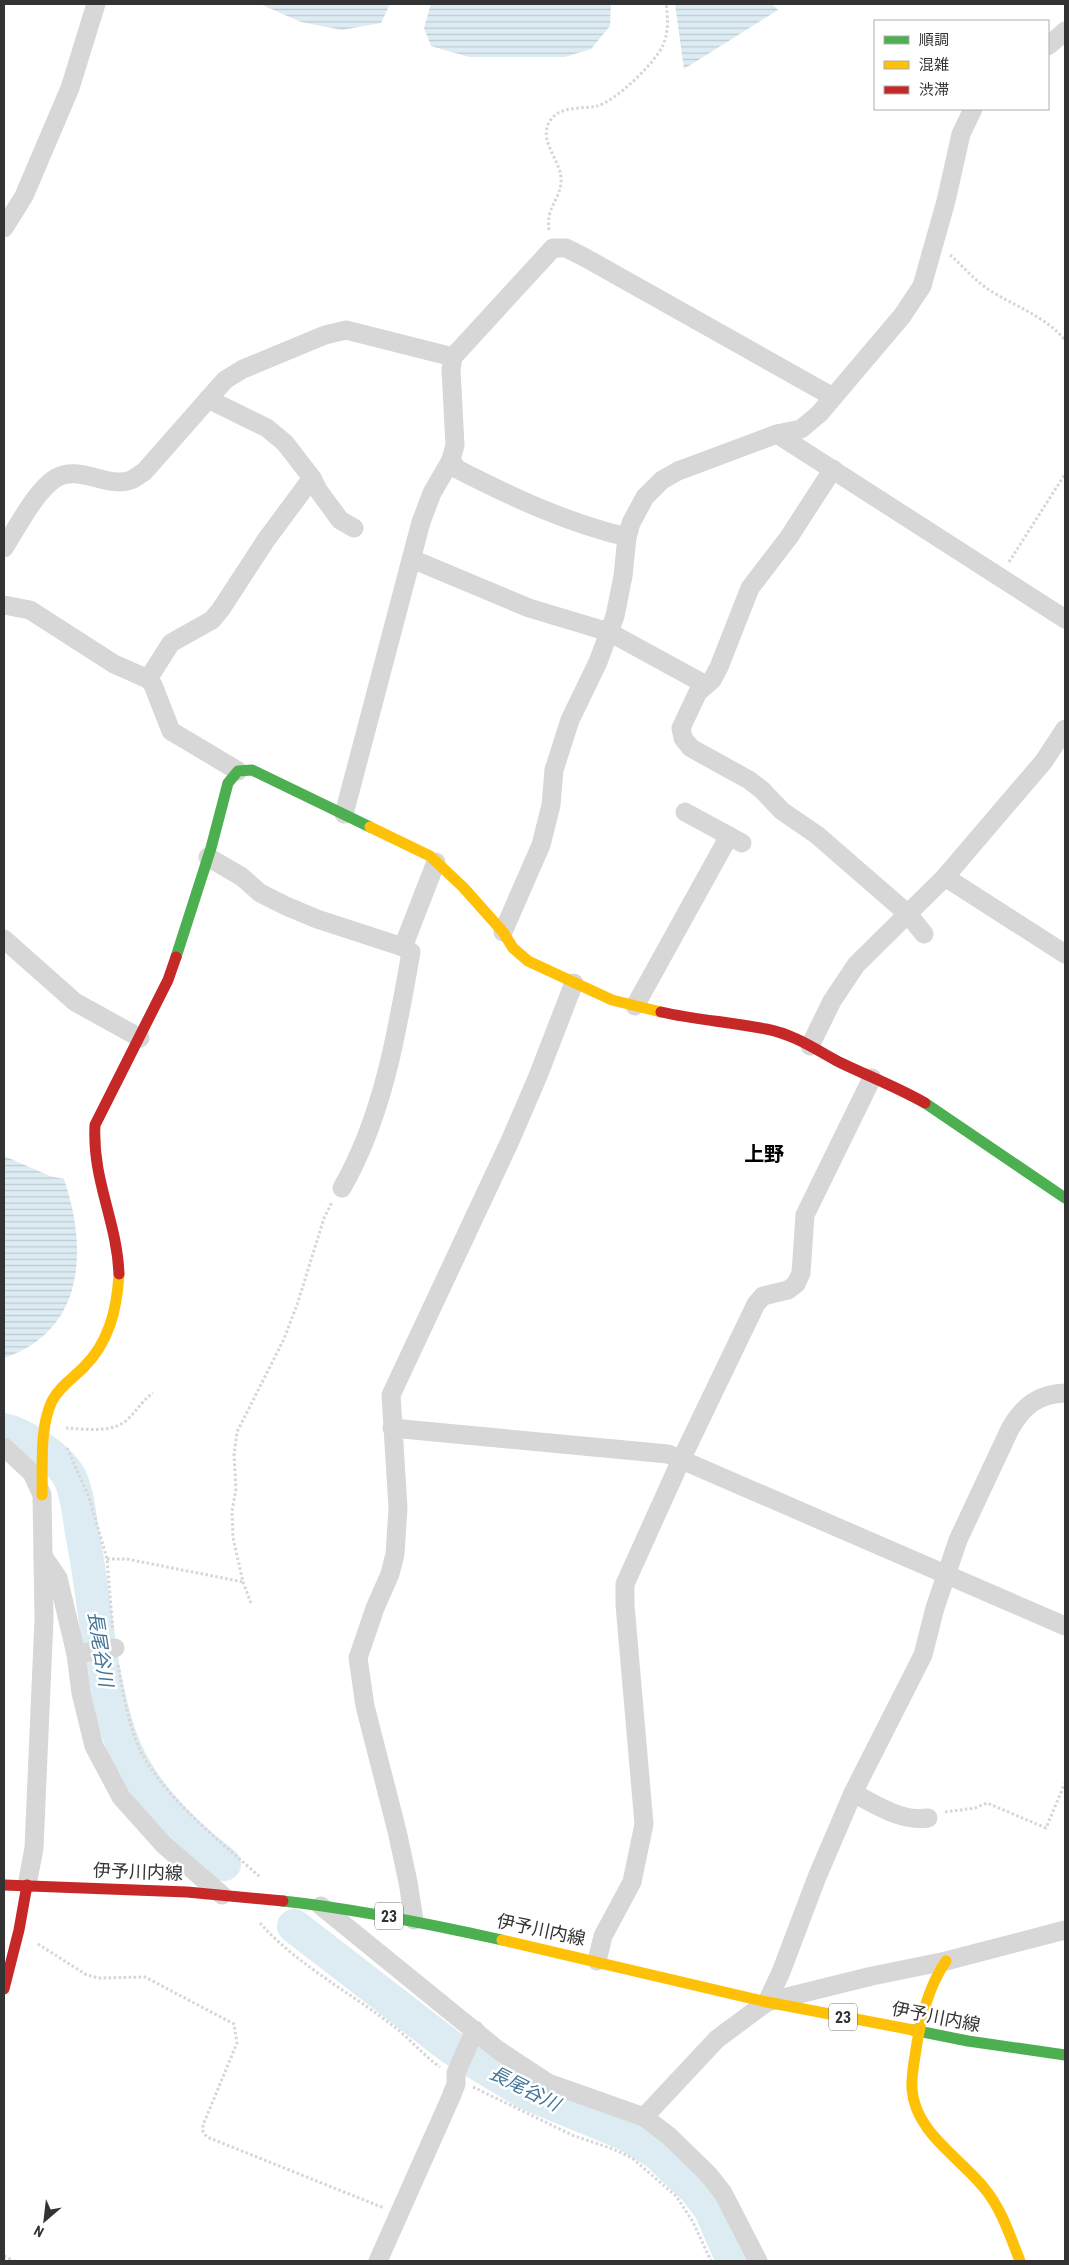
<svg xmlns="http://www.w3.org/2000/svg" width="1069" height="2265" viewBox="0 0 1069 2265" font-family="'Roboto Condensed','Noto Sans JP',sans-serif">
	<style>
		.water { fill: url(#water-rules) }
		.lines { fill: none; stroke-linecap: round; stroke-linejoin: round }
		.river { stroke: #ddebf3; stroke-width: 34 }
		.path { stroke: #d6d6d6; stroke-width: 3; stroke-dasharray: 2.5 2.5; stroke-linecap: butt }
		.street { stroke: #d7d7d7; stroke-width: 19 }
		.fast { stroke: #4caf50; stroke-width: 11 }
		.slow { stroke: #ffc107; stroke-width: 11 }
		.jam { stroke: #c62828; stroke-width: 11 }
		.labels { text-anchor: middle; stroke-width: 5; stroke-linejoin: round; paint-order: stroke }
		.shield { fill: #fff; stroke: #707070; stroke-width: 1 }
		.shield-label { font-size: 16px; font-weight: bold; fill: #333 }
		.street-label { font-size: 18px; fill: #333; stroke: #fff }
		.water-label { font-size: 19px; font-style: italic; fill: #3f7597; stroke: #fff }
		.quarter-label { font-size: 20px; font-weight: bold; fill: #000; stroke: #fff }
	</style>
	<defs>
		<pattern id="water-rules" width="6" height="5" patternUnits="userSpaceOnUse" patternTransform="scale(1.25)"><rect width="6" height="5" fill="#ddebf3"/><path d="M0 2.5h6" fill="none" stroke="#becad1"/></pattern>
	</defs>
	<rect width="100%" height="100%" fill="#fff"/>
	<g class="water">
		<polygon points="260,4 390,4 381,23 342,30 301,22"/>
		<polygon points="431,4 611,4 610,26 591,49 565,57 469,57 431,46 424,28"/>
		<polygon points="675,4 772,4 778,10 684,69"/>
		<path d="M4,1156L50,1176L64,1179C88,1249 85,1331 4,1358Z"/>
	</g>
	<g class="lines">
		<g class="river">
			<path d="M4,1430C25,1435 60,1458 70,1478C78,1495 79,1515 82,1533C96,1599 97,1669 119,1734C136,1787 181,1831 224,1864"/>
			<polyline points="294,1926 452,2048 527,2093 624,2133 656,2152 695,2189 710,2208 733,2261"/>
		</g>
		<g class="path">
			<path d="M549,230C546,207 558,203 561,184C564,160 533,139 553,117C563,106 584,109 597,106C616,101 655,63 663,45C669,31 668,18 666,4"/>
			<path d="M950,255C962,265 972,278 985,287C1012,306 1043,314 1065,340"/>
			<polyline points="1009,562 1065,474"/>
			<path d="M66,1428C86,1429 114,1434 129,1418C138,1409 143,1400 153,1393"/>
			<polyline points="67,1448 89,1497 107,1559 113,1631"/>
			<polyline points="107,1559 127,1559 243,1582"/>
			<polyline points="251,1603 243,1582 233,1538 232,1511 236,1489 234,1455 237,1432 284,1339 298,1302 324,1218 332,1202"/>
			<path d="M118,1665C123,1691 127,1718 137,1743C156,1791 221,1842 260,1877"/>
			<polyline points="945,1812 975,1808 987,1803 1046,1828 1065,1783"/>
			<path d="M260,1923C298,1966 352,1993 397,2029C412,2041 424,2056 440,2067"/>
			<polyline points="38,1944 85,1974 98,1978 145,1977 234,2024 237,2043 203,2125 203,2132 207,2137 384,2208"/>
			<polyline points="473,2087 572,2135 613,2149 632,2158 676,2196 693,2222 711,2261"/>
			<polyline points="4,2256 14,2261"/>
		</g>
		<g class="street">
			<polyline points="1048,46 1065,31"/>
			<polyline points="4,228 24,196 70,88 96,4"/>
			<polyline points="208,399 267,428 285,443 312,478 318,490 340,520 354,528"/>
			<polyline points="777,434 1065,619"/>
			<path d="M451,460L457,469C512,497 567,523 627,537"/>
			<polyline points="833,469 789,537 750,588 719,667 712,680 698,692 681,728 683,738 691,748 749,780 762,790 782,811 817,835 878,888 908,914 924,934"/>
			<path d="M4,548C17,528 36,490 56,478C79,464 108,489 131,480C136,478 140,474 144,472L225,380L243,369L325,335L346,330L453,357"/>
			<polyline points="412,559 529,608 609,632 706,685"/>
			<polyline points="4,605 30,610 114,664 148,679 153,685 171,731 238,771"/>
			<polyline points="148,679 171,643 212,620 221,609 266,540 312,478"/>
			<polyline points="685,812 742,843"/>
			<polyline points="344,814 421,522 432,493 451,460 455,445 451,370 453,357 553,248 566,248 584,257 833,397"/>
			<path d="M208,857L242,877L260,893L286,906L317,919L403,947L411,952C397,1033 383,1116 342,1188"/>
			<polyline points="945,877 1065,954"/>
			<polyline points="503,932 541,845 551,805 554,770 570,720 598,662 615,616 623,576 627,537 631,523 645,497 662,480 678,471 777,434 801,429 819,414 902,316 922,286 946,201 961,134 973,109"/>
			<polyline points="4,939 75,1002 140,1038"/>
			<polyline points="403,947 436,862"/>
			<polyline points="635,1006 729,836"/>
			<polyline points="810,1046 832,1001 856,965 945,877 1044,761 1065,729"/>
			<polyline points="392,1428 668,1454 1065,1626"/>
			<polyline points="4,1447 32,1473 42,1495 44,1619 34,1848 27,1885"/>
			<polyline points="43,1556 58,1578 76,1654 81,1693 94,1746 121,1797 164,1845 222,1895"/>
			<polyline points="76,1654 115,1648"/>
			<path d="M853,1793C877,1805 901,1822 928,1818"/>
			<polyline points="321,1906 498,2050 548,2083 644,2117 669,2136 708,2174 723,2193 758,2261"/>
			<polyline points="414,1920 408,1882 397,1831 365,1706 358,1658 375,1608 390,1574 395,1554 398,1508 391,1395 510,1141 538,1076 574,983"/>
			<polyline points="597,1961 603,1936 632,1882 644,1824 625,1605 625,1584 681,1460 756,1304 763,1296 788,1290 796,1284 801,1273 805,1215 872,1078"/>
			<path d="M767,2002L781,1972L817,1877L853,1793L923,1655L935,1608L958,1540L1010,1429C1023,1406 1038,1394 1065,1393"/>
			<polyline points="644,2117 717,2039 767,2002 872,1976 946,1961 1065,1930"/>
			<polyline points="378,2261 451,2097 456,2084 456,2073 475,2030"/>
		</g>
		<g class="fast">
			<polyline points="176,957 211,848 228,783 238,771 252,770 370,827"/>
			<polyline points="925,1103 1065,1198"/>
			<path d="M283,1901C357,1909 430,1924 502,1940"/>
			<polyline points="913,2030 968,2041 1065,2055"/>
		</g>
		<g class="slow">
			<polyline points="370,827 430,856 463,887 503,932 513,948 528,961 612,1000 661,1012"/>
			<path d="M42,1495C43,1465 39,1429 52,1401C59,1387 73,1378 83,1368C109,1343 117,1309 119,1274"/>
			<polyline points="502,1940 767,2002 913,2030"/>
			<path d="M946,1961C929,1986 922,2014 917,2043C915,2058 911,2074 912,2089C915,2133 961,2158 985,2189C1002,2210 1010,2236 1020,2261"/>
		</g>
		<g class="jam">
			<path d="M661,1012C696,1020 731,1022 766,1029C793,1034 815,1049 839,1062C868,1076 897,1087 925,1103"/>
			<path d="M119,1274C117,1221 92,1180 95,1125L168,980L176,957"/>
			<polyline points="4,1885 187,1892 283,1901"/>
			<polyline points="4,1989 19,1930 27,1885"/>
		</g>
	</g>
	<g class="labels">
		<g class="shield">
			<rect x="375" y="1902.5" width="28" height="27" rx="4"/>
			<rect x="829" y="2003.5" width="28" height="27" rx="4"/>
		</g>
		<g class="shield-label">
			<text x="389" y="1922">23</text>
			<text x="843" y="2023">23</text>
		</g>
		<g class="street-label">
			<text transform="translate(138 1872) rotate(2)" y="6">伊予川内線</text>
			<text transform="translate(541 1930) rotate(12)" y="6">伊予川内線</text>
			<text transform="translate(936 2017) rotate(11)" y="6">伊予川内線</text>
		</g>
		<g class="water-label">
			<text transform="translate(101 1649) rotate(81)" y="7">長尾谷川</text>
			<text transform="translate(525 2088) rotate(27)" y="7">長尾谷川</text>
		</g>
		<g class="quarter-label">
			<text x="764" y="1161">上野</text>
		</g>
	</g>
	<rect width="1069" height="2265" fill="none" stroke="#333333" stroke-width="10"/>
	<rect x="874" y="20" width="175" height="90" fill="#ffffff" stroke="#adadad"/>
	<rect x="884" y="36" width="25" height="8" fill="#4caf50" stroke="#adadad"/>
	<text x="919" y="45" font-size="15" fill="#333333">順調</text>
	<rect x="884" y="61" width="25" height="8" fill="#ffc107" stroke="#adadad"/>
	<text x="919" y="70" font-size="15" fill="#333333">混雑</text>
	<rect x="884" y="86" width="25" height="8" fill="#c62828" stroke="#adadad"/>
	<text x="919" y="95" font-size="15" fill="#333333">渋滞</text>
	<g transform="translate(45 2220) rotate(208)" stroke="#ffffff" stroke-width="4" paint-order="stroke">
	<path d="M0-4L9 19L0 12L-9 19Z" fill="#333333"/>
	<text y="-8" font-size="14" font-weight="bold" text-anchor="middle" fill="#333333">N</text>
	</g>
</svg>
